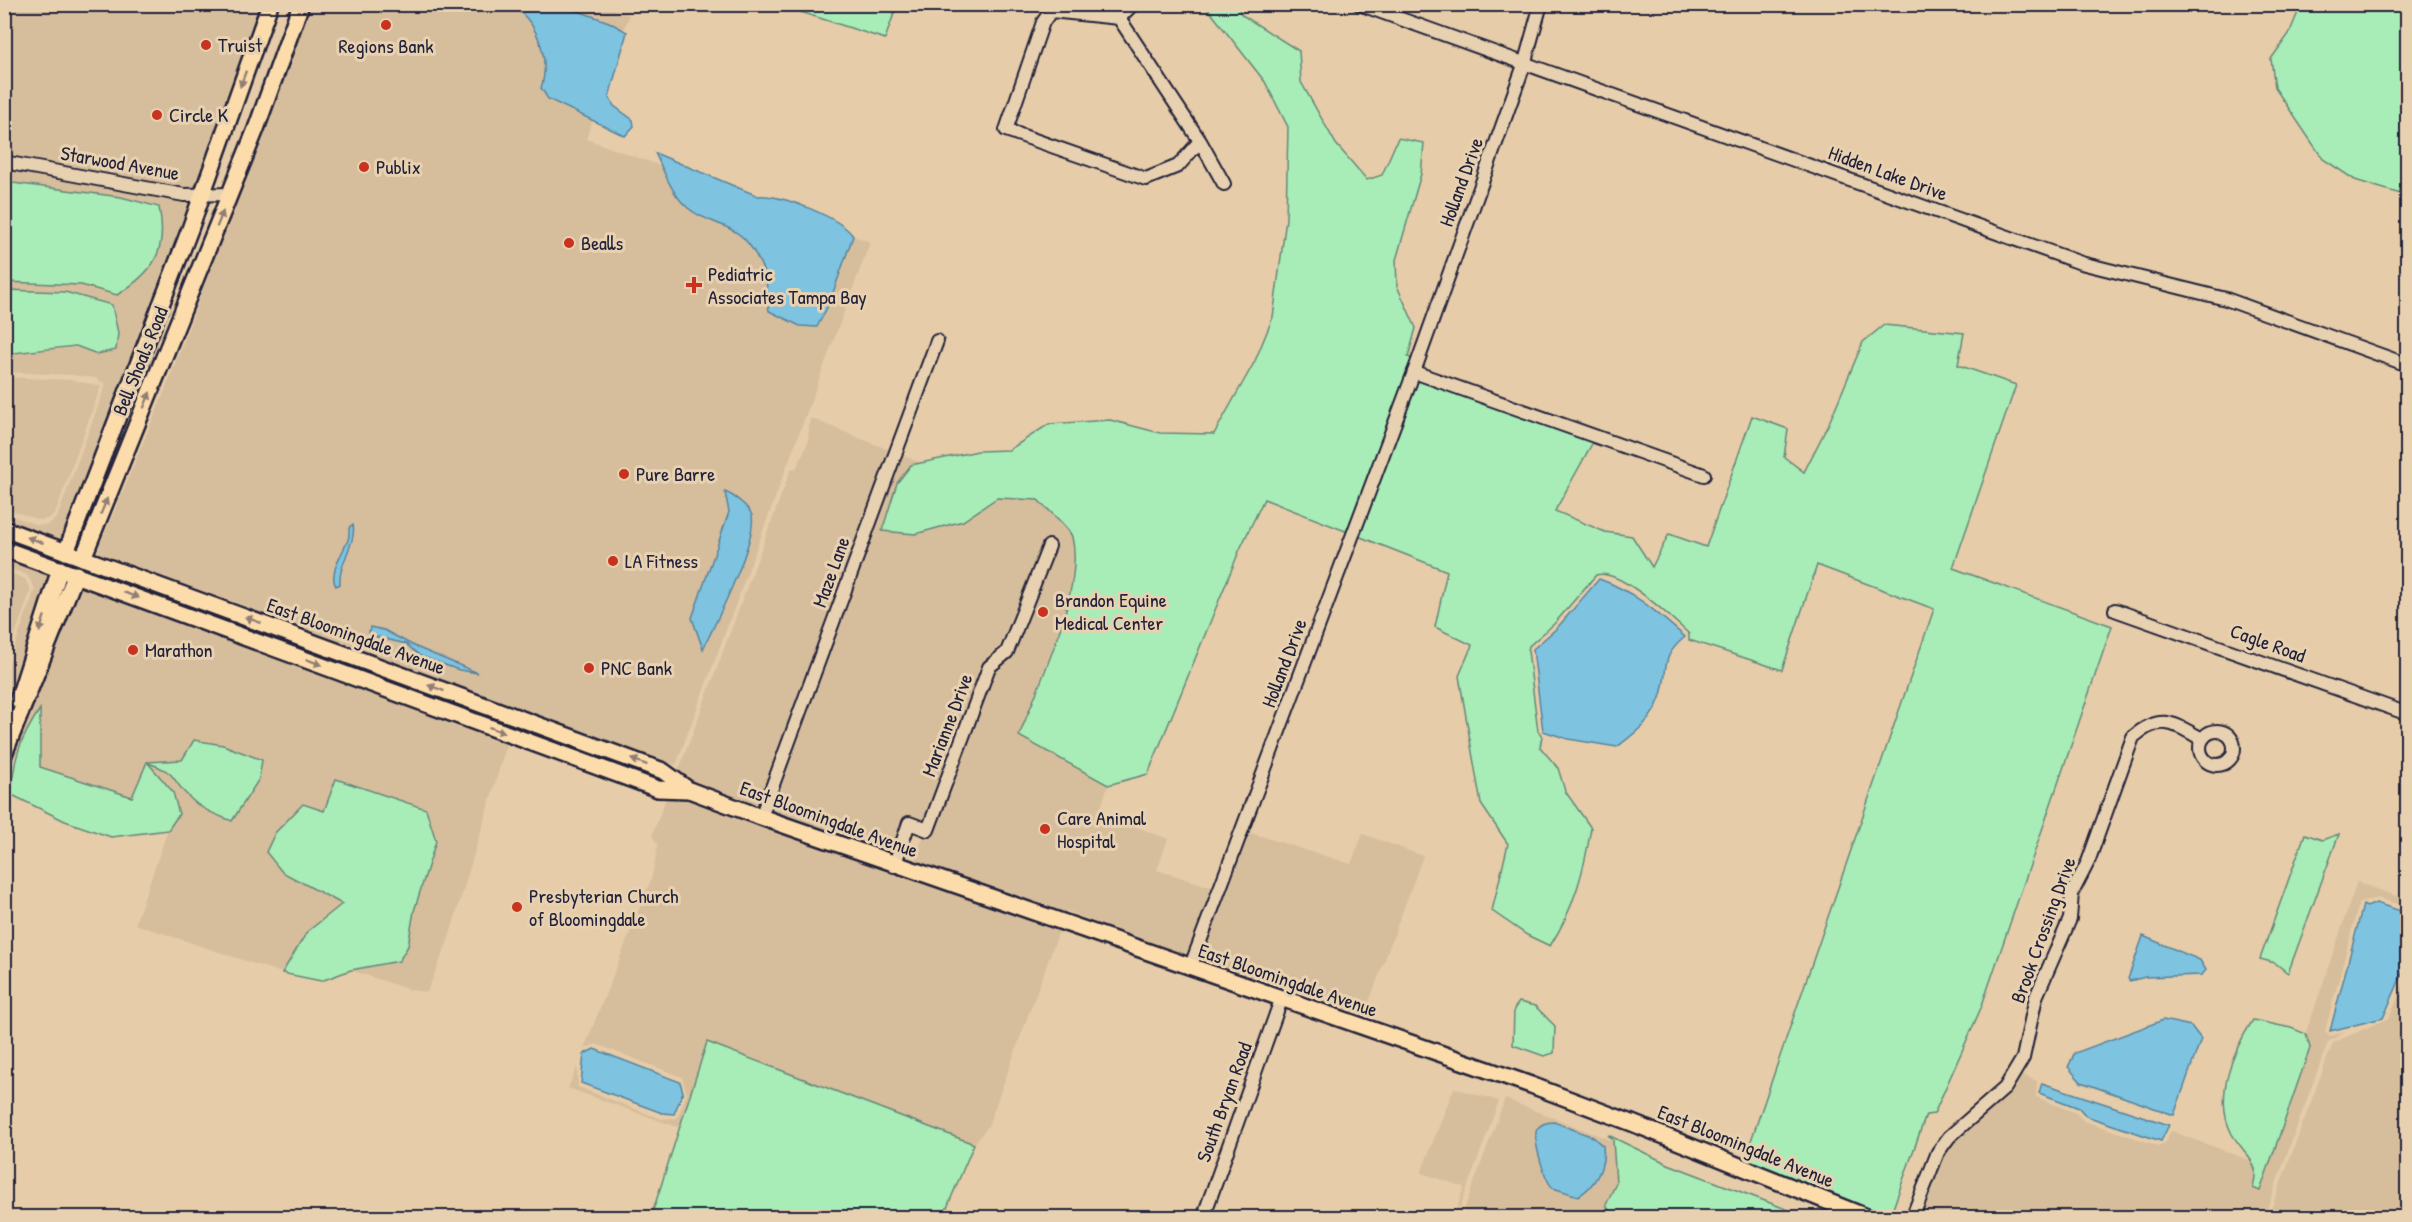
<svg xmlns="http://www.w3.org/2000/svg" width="2412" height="1222" viewBox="0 0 2412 1222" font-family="'Patrick Hand',sans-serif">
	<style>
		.built { fill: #d6bd9c; fill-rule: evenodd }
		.green { fill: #a8ecb7; stroke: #658779; stroke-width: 1.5 }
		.water { fill: #7ec3df; stroke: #59839d; stroke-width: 1.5 }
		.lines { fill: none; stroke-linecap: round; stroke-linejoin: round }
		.minor-casing { stroke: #22223b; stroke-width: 16 }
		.major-casing { stroke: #22223b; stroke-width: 20 }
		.minor { stroke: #e7d1b0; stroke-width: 12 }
		.major { stroke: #fddcac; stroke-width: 15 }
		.oneway { fill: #907f74 }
		.poi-dot { fill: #c8321e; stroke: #e7d1b0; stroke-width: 2 }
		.labels { text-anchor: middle; stroke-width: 6; stroke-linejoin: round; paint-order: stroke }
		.poi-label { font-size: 20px; fill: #22223b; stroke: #e7d1b0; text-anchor: start }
		.street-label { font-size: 20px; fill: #22223b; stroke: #e7d1b0 }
	</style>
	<rect width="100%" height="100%" fill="#e6cca8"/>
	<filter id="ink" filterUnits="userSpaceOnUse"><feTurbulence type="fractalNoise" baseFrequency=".0167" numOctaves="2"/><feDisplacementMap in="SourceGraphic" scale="12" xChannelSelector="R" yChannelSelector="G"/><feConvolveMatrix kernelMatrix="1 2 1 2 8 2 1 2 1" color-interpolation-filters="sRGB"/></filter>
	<g filter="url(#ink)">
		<g class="built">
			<polygon points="601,4 629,15 586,139 870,242 676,765 97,552 164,393 310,5"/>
			<polygon points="4,5 272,5 202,193 5,156"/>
			<polygon points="5,168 198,205 63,544 5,523 4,513 37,525 47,525 57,518 106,384 95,378 72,375 5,372 5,354 83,347 65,292 5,290 5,282 81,285 118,295 159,207 121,197 5,182"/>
			<polygon points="4,377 71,380 101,386 55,514 47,519 39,520 5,508"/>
			<polygon points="810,418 921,463 910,465 915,534 963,521 999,498 1038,500 1072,535 1076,569 1061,624 1019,736 1108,785 1099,813 1168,839 1157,870 1214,888 1187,960 1067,911 1064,916 901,861 903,857 915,861 924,835 933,832 994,671 1012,654 1056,543 1046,538 1002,649 925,822 911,818 892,854 769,813 691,784 674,770 680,767 791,469 796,469 808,442"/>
			<polygon points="4,536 59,555 57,561 5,542"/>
			<polygon points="5,555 53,573 6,718 5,737 5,674 35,589 27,575 5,566"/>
			<polygon points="86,565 661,777 670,783 659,783 83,571"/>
			<polygon points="5,571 25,579 31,590 5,661"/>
			<path d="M79,582L887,869L1060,928L988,1126L974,1144L708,1043L680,1128L568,1088L577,1067L578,1087L661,1119L677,1118L687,1094L682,1077L596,1044L584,1049L652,877L658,845L652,835L666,799L507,743L448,941L427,992L410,990L351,970L387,965L408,946L414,911L436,841L324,811L282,872L343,904L307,932L282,973L135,924L168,830L178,813L147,763L132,797L40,768V710L23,736L13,763L12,795L5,792V771L16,737L25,723ZM187,750L259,779L232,821L205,810L188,797L169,770L148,762L182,760Z"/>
			<polygon points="1247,832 1351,864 1363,834 1423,856 1362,1021 1197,964"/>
			<polygon points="2357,882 2407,900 2407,907 2377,898 2359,903 2325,1031 2329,1036 2345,1032 2328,1042 2264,1217 1918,1218 1938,1162 1952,1141 2019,1074 2037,1081 2036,1097 2076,1113 2084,1121 2159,1146 2164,1144 2171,1131 2249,1160 2255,1169 2253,1188 2260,1191 2310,1048 2306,1034"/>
			<polygon points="2407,976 2407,1217 2268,1217 2333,1043 2389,1018"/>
			<polygon points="1454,1088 1499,1101 1456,1218 1454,1217 1464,1187 1421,1173"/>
			<polygon points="1505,1099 1702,1176 1688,1217 1461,1218"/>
		</g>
		<g class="green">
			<polygon points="789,4 897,4 897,5 885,39 788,8"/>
			<path d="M1205,5H1237L1242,15L1299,51L1301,82L1336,144L1367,180L1382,175L1398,138L1424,143L1421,174L1396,260L1397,286L1416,328L1408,357L1413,359L1348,532L1264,499L1240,549L1148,774L1108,785L1019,736C1038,686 1085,589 1072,537C1070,528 1046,508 1038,500L997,498L963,521L915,534L882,531L897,483L911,465L978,451L1009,450L1049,424L1110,420L1160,433L1214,434L1255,361L1273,317L1286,219L1288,127L1265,82Z"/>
			<polygon points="2301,5 2407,5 2407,196 2355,180 2323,159 2275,88 2271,59 2289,34"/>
			<path d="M5,182L121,197L159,207C168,251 154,272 117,295L81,285L5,282Z"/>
			<polygon points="5,290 65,292 112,305 118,333 116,350 97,354 76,346 5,354"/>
			<path d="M1884,325L1964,333L1958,365L2016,385L1953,568L2112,626L1981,1008L1934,1114L1926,1115L1890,1217L1744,1161L1934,609L1817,565L1782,670L1689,640V634C1673,619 1619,567 1596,575L1554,624L1529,646L1528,651L1538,731L1542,736L1540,747L1558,768L1565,791L1591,828C1584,871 1574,909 1550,946L1527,935L1492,911L1508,844L1481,804L1459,676L1472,645L1435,627L1447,571L1358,536L1417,379L1593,442L1555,511L1605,532L1632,536L1652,567L1669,534L1706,547L1752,416L1788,429L1784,457L1804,472L1829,423L1863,342Z"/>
			<path d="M40,709V767L132,797L147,762L182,760L194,740L223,745L262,760L259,779L232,821C217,815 202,810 190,798C169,779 181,774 148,763L173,792L179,814L168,830L111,837L65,821L12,795C13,757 20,740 40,709Z"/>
			<polygon points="336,779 426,809 436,841 414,911 408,946 399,961 351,970 321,981 282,973 307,932 342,904 282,872 266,852 275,833 303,804 324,811"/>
			<polygon points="2305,834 2322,840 2339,834 2288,973 2275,963 2260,959"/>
			<polygon points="1519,1002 1535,1006 1555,1026 1554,1053 1544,1056 1513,1045 1514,1009"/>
			<path d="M2253,1020L2291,1028L2306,1034L2310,1048L2260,1191L2253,1188C2254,1183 2256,1174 2255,1169C2252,1157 2238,1145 2232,1134C2213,1099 2233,1050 2253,1020Z"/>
			<polygon points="707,1042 974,1144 943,1217 651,1217"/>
			<polygon points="1608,1135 1668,1164 1807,1217 1613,1217 1606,1205 1616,1183 1613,1140"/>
		</g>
		<g class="water">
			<path d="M508,5H561L609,22L627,32L609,97L614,106L633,120L634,126L625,136L548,99L541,88C551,61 537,15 508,5Z"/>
			<path d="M655,153L758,196C779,193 841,218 853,236L829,304L817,327L800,326L769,311C767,302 768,296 767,288C766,273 757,254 747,242C733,224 705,223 688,208C672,195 664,171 655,153Z"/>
			<path d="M725,492C733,495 750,507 752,516C757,541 715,624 703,649L692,618L729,512Z"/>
			<path d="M353,525C357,542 338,564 340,584L336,586C328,574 343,552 348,540C350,535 348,531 350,526Z"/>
			<path d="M1599,579C1634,591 1658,613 1685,637C1658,659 1670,669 1660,698C1652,721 1635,733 1617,747L1568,739L1543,731L1533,649L1557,628Z"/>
			<polygon points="370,627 384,630 416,647 478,673 459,670 420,656 406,644 373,636 369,633"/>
			<polygon points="2376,903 2407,913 2407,968 2404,970 2383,1018 2330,1031 2363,905 2367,907"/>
			<polygon points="2143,936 2200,960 2206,970 2202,975 2145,977 2130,981 2128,979"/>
			<polygon points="2163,1020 2191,1026 2201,1039 2174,1115 2081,1082 2068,1067 2075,1053"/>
			<polygon points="594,1049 680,1082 683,1092 674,1114 662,1113 581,1083 584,1054"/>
			<polygon points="2042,1083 2169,1125 2161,1141 2086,1116 2079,1108 2039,1093"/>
			<path d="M1554,1122L1593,1137L1603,1146C1606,1166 1595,1187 1578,1196L1553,1188C1545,1181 1532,1139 1537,1129C1541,1123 1548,1122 1554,1122Z"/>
		</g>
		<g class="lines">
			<g class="minor-casing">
				<g id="minor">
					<polyline points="1359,4 2081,263 2226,299 2408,365"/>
					<polyline points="1119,18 1133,4"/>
					<polyline points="1200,141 1178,166 1146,179 1006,130 1043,22 1051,11 1119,18 1200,141 1224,184"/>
					<polyline points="4,162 184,195 230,194"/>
					<polyline points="1414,372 1704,475"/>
					<polyline points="2115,610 2408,714"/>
					<circle cx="2217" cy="748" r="17"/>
					<polyline points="761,817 937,341"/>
					<polyline points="894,866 909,823 928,830 989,667 1007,652 1049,546"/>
					<polyline points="1190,968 1414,372 1524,65 1541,4"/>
					<polyline points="4,1217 6,1218"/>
					<polyline points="1203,1218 1281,1000"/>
					<path d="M1912,1218L1938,1152L1949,1137L2005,1088L2023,1058L2036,997L2070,919L2072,893L2088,862L2133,737C2161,713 2173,723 2202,739"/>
				</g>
			</g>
			<g class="major-casing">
				<g id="major">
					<polyline points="4,529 663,771 689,790 761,817 1531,1085 1632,1123 1869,1218"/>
					<polyline points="4,549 658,789 689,790"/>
					<polyline points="66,552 190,229 270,4"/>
					<polyline points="83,558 256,129 301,4"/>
					<polyline points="18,700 60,569"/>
					<polyline points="4,754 76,574"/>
				</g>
			</g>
			<use href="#minor" class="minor"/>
			<use href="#major" class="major"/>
		</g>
		<defs><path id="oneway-solid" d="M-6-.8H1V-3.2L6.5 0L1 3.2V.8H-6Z" transform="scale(1.5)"/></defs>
		<g class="oneway">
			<use href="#oneway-solid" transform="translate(243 79) rotate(110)"/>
			<use href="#oneway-solid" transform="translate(220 219) rotate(-68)"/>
			<use href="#oneway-solid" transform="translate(147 400) rotate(-68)"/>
			<use href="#oneway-solid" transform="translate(104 506) rotate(-68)"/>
			<use href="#oneway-solid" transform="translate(35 540) rotate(-160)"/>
			<use href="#oneway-solid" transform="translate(131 595) rotate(20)"/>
			<use href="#oneway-solid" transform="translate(253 620) rotate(-160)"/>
			<use href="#oneway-solid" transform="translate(42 624) rotate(108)"/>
			<use href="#oneway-solid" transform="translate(314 662) rotate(20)"/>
			<use href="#oneway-solid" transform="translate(436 688) rotate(-160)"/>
			<use href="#oneway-solid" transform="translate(497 730) rotate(20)"/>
			<use href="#oneway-solid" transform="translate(639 762) rotate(-160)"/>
		</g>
	</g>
	<g class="poi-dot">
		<circle cx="386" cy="25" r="6"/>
		<circle cx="206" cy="45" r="6"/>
		<circle cx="157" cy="115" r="6"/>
		<circle cx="364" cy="167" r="6"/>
		<circle cx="569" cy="243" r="6"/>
		<path d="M691 276h6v6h6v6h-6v6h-6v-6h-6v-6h6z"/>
		<circle cx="624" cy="474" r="6"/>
		<circle cx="613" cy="561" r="6"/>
		<circle cx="1043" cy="612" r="6"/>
		<circle cx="133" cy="650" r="6"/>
		<circle cx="589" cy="668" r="6"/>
		<circle cx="1045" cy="829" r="6"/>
		<circle cx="517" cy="907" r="6"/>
	</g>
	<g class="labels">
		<g class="poi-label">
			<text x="218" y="52">Truist</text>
			<text x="386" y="53" text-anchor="middle">Regions Bank</text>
			<text x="169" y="122">Circle K</text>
			<text x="376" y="174">Publix</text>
			<text x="581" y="250">Bealls</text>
			<text x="708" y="281">Pediatric<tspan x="708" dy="23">Associates Tampa Bay</tspan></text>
			<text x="636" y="481">Pure Barre</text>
			<text x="625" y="568">LA Fitness</text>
			<text x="1055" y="607">Brandon Equine<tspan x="1055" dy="23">Medical Center</tspan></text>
			<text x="145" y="657">Marathon</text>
			<text x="601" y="675">PNC Bank</text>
			<text x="1057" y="825">Care Animal<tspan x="1057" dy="23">Hospital</tspan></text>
			<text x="529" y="903">Presbyterian Church<tspan x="529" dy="23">of Bloomingdale</tspan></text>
		</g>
		<g class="street-label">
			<text transform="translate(120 163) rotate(10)" y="7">Starwood Avenue</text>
			<text transform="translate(1888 173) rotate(20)" y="7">Hidden Lake Drive</text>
			<text transform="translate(1461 182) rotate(-70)" y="7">Holland Drive</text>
			<text transform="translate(140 361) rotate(-68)" y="7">Bell Shoals Road</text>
			<text transform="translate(831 572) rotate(-70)" y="7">Maze Lane</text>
			<text transform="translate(356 636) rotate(20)" y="7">East Bloomingdale Avenue</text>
			<text transform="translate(2268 643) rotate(20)" y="7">Cagle Road</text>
			<text transform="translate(1284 663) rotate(-69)" y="7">Holland Drive</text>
			<text transform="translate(947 725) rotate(-69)" y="7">Marianne Drive</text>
			<text transform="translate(829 819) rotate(20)" y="7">East Bloomingdale Avenue</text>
			<text transform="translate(2043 930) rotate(-70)" y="7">Brook Crossing Drive</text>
			<text transform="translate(1288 980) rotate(19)" y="7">East Bloomingdale Avenue</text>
			<text transform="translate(1224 1102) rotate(-70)" y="7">South Bryan Road</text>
			<text transform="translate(1746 1146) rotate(22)" y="7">East Bloomingdale Avenue</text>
		</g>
	</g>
	<rect width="2412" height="1222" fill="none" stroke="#e7d1b0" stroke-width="24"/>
	<rect x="12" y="12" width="2388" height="1198" fill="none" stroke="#22223b" stroke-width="2" filter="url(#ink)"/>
</svg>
